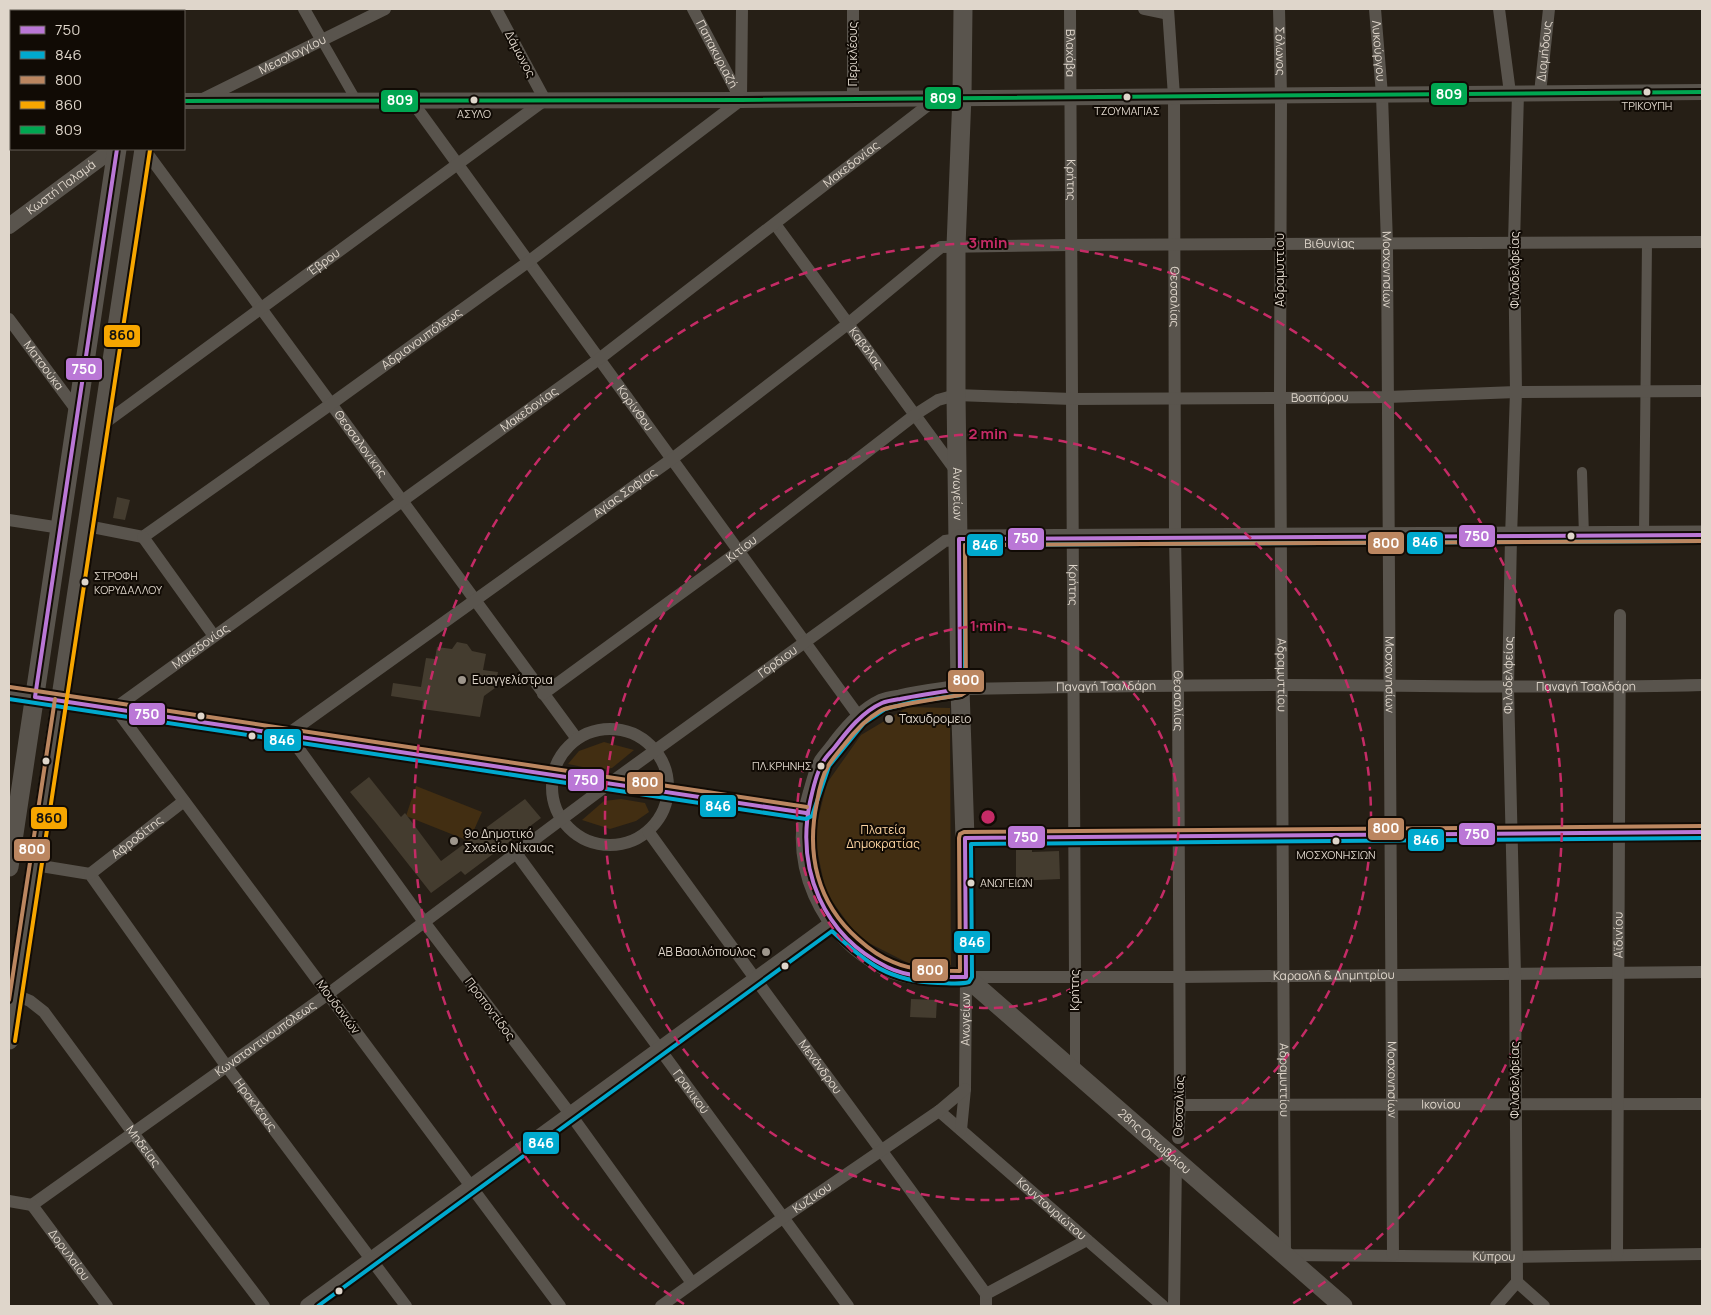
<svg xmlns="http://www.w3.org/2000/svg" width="1711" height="1315" viewBox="0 0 1711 1315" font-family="Manrope,sans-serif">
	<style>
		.green { fill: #422e12 }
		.building { fill: #443c2f }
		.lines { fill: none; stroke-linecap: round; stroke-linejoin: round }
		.pedestrian { stroke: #59544d; stroke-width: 10 }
		.minor { stroke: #59544d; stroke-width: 12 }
		.tertiary { stroke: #59544d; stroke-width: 16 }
		.secondary { stroke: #59544d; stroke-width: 19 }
		.bus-1-casing { stroke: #110b05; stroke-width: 8 }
		.bus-2-casing { stroke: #110b05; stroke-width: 8 }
		.bus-3-casing { stroke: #110b05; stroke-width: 8 }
		.bus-4-casing { stroke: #110b05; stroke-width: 8 }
		.bus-5-casing { stroke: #110b05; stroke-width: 8 }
		.bus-1 { stroke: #ba77d6; stroke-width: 4 }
		.bus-2 { stroke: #00a9ce; stroke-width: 4 }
		.bus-3 { stroke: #bb8660; stroke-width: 4 }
		.bus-4 { stroke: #f7a600; stroke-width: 4 }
		.bus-5 { stroke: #00a651; stroke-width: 4 }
		.ring { fill: none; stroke: #c52b66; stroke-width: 2.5; stroke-dasharray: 9 6 }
		.bus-dot { fill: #dfd6cb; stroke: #110b05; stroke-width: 2 }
		.poi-dot { fill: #9e968c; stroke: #110b05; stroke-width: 2 }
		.labels { text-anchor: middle; stroke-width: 4; stroke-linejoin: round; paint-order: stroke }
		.bus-label { font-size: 11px; fill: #dfd6cb; stroke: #110b05 }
		.street-label { font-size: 12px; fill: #dfd6cb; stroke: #110b05 }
		.poi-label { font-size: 12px; fill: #dfd6cb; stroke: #110b05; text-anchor: start }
		.park-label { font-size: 12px; fill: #fed5a2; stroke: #110b05 }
		.centre { fill: #c52b66; stroke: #110b05; stroke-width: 2.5 }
		.ring-label { font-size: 15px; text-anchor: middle; font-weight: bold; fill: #c52b66; stroke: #110b05; stroke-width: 4; stroke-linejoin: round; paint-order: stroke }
		.line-badge { stroke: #110b05; stroke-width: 2 }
		.badge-label { font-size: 14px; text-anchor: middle; font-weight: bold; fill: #fff }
		.pale-badge-label { font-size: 14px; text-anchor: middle; font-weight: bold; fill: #111 }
	</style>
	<rect width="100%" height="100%" fill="#261f16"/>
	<g class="green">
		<polygon points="908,707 950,708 951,965 908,963 859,938 826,893 814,835 827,783 861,735"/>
		<polygon points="604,742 634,750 612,768 597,770 568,764 579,751"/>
		<polygon points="416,786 482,812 469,841 406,816"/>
		<polygon points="621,799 645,803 649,812 636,821 610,829 582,820 604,801"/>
	</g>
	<g class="building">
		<polygon points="117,497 130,500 125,520 113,518"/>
		<polygon points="457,642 467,644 472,651 486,654 483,670 498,672 495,688 484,696 480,717 422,709 423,701 391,696 393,683 421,687 426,658 435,659 437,647 452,649"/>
		<polygon points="369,777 401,817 405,813 441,861 525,799 541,818 465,875 461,871 431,893 375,822 350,792"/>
		<polygon points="1016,849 1032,849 1032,852 1059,851 1060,879 1016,881"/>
		<polygon points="911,999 937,1000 936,1018 910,1017"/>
	</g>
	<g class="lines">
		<g class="pedestrian">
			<polyline points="321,39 356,100"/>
			<polyline points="1582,472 1584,536"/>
			<polyline points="1644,536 1647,242"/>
			<polyline points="1075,978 1075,1072"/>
		</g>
		<g class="minor">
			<polyline points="44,9 45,11"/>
			<polyline points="304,9 321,39"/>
			<path id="s1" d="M693,9L741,100"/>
			<path id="s2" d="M1070,9L1075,978"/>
			<polyline points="1144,9 1168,14"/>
			<path id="s3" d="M1168,9L1174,96L1175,538L1178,686L1180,1105L1178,1138"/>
			<path id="s4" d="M1279,9L1281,95L1280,398L1285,1255L1516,1257L1702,1254"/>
			<path id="s5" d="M1375,9L1382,95L1387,244L1393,1255"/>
			<polyline points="1499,9 1510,93"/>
			<path id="s6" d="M1540,93L1549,9"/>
			<polyline points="741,98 742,9"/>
			<polyline points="853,99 853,9"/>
			<path id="s7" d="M201,100L385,9"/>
			<path id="s8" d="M411,100L860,718"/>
			<path id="s9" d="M144,149L577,739"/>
			<path id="s10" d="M775,224L956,471"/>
			<path id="s11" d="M9,319L78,412"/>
			<path id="s12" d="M102,425L545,100L496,9"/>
			<polyline points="9,520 61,528"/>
			<path id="s13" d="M87,526L143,537L331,404L528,262L741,100"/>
			<polyline points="143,537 214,636"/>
			<path id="s14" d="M960,689C1068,687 1175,685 1282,685C1422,685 1562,689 1702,685"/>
			<path id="s15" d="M543,694L739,551L916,414L938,400L956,395L1072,399L1280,398L1388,397L1516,392L1702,391"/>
			<circle cx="610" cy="787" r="58"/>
			<path id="s16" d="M648,831C760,987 874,1139 986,1294V1306"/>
			<path id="s17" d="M516,853L848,1306"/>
			<path id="s18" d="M35,865L90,874L227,1067L406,1306"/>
			<path id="s19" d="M90,874L184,801"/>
			<path id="s20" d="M16,995L30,1001L44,1012L133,1133L264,1306"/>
			<path id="s21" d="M1180,1105L1702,1104"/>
			<path id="s22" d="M939,1111L1163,1306"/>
			<path id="s23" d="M961,1130L965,1089L966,977H1180L1702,972"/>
			<path id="s24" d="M9,1201L32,1205L328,994L610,783L945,541L959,539"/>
			<path id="s25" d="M32,1205L107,1306"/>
			<path id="s26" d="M1617,1255L1620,615"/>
			<polyline points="1517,1282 1544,1306"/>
			<path id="s27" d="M692,1283L571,1115L424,922L288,734L672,459L849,323L941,247L1070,245L1702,242"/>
			<polyline points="986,1294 1087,1240"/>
			<path id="s28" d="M560,1306L115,708L599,359L936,99"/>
			<path id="s29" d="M661,1306L784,1217L939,1111L965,1089"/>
			<polyline points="1174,1306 1176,1161"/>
			<path id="s30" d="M1496,1306L1517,1282L1515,974L1508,688L1511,537L1516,392L1514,243L1518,93"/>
		</g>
		<g class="tertiary">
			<polyline points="9,98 11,99"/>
			<polyline points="184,101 741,100 1702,92"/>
			<path id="s31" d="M9,226L113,149"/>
			<polyline points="9,693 806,813"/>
			<polyline points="308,1306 833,923"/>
		</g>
		<g class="secondary">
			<path id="s32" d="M963,9L962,95L956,246V395L960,689L965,838L966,977"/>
			<polyline points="138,11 138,9"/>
			<polyline points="168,11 168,9"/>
			<polyline points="959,539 1702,535"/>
			<path d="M960,689C940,692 920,694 900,699C894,700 887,701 882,703C863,712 849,728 837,744C833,750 827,756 823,762C818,771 815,784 812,794C791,864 822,933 887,967C910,978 940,977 966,977"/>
			<polyline points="965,838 1702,832"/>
			<polyline points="9,867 117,149"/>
			<path id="s33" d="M966,977L1343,1306"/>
			<polyline points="9,1040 144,149"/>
		</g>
		<g class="bus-1-casing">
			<g id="bus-1">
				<polyline points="117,149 35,697 806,813"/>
				<path d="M1702,535L959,539L960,689C940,692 920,695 900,699C894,700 887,701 882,703C862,712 848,730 835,747C831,752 826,756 823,762C816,773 813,789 810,802C796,870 823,935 887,967C911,979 940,977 966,977L965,838L1702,832"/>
			</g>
		</g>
		<g class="bus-2-casing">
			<g id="bus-2">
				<polyline points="9,699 806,819 812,816 829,766 864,723 885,709 913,702 961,695 965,692 965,545 1702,541"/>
				<path d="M318,1306L832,931C867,964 889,981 938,983C948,983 960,985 969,982L972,977L971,844L1702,838"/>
			</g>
		</g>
		<g class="bus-3-casing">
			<g id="bus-3">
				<polyline points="10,687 807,807"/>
				<path d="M1702,826L964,832L960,834L959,838L960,971C937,971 913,971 893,962C880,957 868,948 858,939C817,903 806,854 817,802C819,790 822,776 828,766C833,758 839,751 844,745C854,732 866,719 880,711C887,707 894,707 902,705C922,701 941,698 961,695L966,692L965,545L1702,541"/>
				<polyline points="9,1000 55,699"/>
			</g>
		</g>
		<g class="bus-4-casing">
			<polyline id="bus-4" points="15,1041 150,150"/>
		</g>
		<g class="bus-5-casing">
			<polyline id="bus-5" points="184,101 741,100 1702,92"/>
		</g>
		<use href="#bus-1" class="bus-1"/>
		<use href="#bus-2" class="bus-2"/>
		<use href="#bus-3" class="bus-3"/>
		<use href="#bus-4" class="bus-4"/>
		<use href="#bus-5" class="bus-5"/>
	</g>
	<g class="ring">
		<circle cx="988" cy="817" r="191"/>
		<circle cx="988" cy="817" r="383"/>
		<path d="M684 1304A574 574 0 1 1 1292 1304"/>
	</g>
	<g class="bus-dot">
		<circle cx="1647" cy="92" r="4.5"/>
		<circle cx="1127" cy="97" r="4.5"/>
		<circle cx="474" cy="100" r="4.5"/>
		<circle cx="1571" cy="536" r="4.5"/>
		<circle cx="85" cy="582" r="4.5"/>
		<circle cx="201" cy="716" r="4.5"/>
		<circle cx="252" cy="736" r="4.5"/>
		<circle cx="46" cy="761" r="4.5"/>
		<circle cx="821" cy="766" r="4.5"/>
		<circle cx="1336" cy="841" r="4.5"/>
		<circle cx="971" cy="883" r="4.5"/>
		<circle cx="785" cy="966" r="4.5"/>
		<circle cx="339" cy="1291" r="4.5"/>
	</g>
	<g class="poi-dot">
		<circle cx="462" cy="680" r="5"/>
		<circle cx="889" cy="719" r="5"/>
		<circle cx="454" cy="841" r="5"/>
		<circle cx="766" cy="952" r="5"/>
	</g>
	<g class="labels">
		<g class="bus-label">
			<text x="1647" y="110">ΤΡΙΚΟΥΠΗ</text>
			<text x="1127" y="115">ΤΖΟΥΜΑΓΙΑΣ</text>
			<text x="474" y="118">ΑΣΥΛΟ</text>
			<text x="94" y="580" text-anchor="start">ΣΤΡΟΦΗ<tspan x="94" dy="14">ΚΟΡΥΔΑΛΛΟΥ</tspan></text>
			<text x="812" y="770" text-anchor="end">ΠΛ.ΚΡΗΝΗΣ</text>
			<text x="1336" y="859">ΜΟΣΧΟΝΗΣΙΩΝ</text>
			<text x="980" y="887" text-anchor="start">ΑΝΩΓΕΙΩΝ</text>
		</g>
		<g class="street-label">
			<text dy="4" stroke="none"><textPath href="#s6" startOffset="42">Διομήδους</textPath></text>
			<text dy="4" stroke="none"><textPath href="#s4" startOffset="42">Σόλωνος</textPath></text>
			<text dy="4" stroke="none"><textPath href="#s5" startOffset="42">Λυκούργου</textPath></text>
			<text dy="4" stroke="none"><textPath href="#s2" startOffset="44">Βλαχάβα</textPath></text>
			<text dy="4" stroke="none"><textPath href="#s7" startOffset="102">Μεσολογγίου</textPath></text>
			<text transform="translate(520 54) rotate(62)" y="4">Δάμωνος</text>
			<text dy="4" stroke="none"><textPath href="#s1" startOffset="51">Παπακυριαζή</textPath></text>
			<text transform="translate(853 54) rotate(-90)" y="4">Περικλέους</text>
			<text dy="4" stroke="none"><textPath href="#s28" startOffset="1661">Μακεδονίας</textPath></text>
			<text dy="4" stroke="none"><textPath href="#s2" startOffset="171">Κρήτης</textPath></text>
			<text dy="4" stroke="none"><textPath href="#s31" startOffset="65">Κωστή Παλαμά</textPath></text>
			<text dy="4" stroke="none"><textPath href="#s27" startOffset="1885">Βιθυνίας</textPath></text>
			<text dy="4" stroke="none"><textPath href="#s12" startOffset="275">Έβρου</textPath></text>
			<text transform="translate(1280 270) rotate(-90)" y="4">Αδραμυττίου</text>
			<text dy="4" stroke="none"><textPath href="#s5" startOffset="261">Μοσχονησίων</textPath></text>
			<text transform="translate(1515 270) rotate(-90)" y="4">Φιλαδελφείας</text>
			<text dy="4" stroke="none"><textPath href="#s3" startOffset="288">Θεσσαλίας</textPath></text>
			<text dy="4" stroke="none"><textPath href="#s13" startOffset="399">Αδριανουπόλεως</textPath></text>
			<text dy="4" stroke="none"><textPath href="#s10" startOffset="154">Καβάλας</textPath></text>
			<text dy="4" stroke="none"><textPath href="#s11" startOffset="58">Ματσούκα</textPath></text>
			<text dy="4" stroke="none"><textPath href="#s15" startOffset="875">Βοσπόρου</textPath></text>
			<text dy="4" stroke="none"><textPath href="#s28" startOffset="1256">Μακεδονίας</textPath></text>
			<text dy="4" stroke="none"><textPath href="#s8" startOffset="381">Κορίνθου</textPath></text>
			<text dy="4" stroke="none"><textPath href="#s9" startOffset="366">Θεσσαλονίκης</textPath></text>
			<text dy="4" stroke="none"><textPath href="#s27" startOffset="1096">Αγίας Σοφίας</textPath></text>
			<text dy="4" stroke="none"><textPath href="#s32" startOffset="485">Ανωγείων</textPath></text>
			<text dy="4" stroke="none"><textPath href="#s15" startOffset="246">Κιτίου</textPath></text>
			<text dy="4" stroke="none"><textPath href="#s2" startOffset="576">Κρήτης</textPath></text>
			<text dy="4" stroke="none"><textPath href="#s28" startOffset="851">Μακεδονίας</textPath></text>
			<text dy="4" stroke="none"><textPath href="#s24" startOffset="946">Γόρδιου</textPath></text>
			<text dy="4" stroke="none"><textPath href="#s4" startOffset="666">Αδραμυττίου</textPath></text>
			<text dy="4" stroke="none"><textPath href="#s5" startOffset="666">Μοσχονησίων</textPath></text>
			<text dy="4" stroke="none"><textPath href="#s30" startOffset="639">Φιλαδελφείας</textPath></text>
			<text dy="4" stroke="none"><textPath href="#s14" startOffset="146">Παναγή Τσαλδάρη</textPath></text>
			<text dy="4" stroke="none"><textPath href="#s14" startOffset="626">Παναγή Τσαλδάρη</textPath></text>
			<text dy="4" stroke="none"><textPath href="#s3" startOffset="692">Θεσσαλίας</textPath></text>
			<text dy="4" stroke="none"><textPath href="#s19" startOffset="60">Αφροδίτης</textPath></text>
			<text dy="4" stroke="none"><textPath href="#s26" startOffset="320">Αϊδινίου</textPath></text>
			<text dy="4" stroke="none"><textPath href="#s23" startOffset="521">Καραολή &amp; Δημητρίου</textPath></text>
			<text transform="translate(1075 990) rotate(-90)" y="4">Κρήτης</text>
			<text transform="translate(338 1007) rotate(53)" y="4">Μουδανιών</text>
			<text transform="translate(490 1009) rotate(53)" y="4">Προποντίδος</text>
			<text dy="4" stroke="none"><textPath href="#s23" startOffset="111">Ανωγείων</textPath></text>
			<text dy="4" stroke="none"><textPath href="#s24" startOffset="310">Κωνσταντινουπόλεως</textPath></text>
			<text dy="4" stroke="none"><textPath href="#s16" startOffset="292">Μενάνδρου</textPath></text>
			<text dy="4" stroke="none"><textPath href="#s4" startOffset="1071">Αδραμυττίου</textPath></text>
			<text dy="4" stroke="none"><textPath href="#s5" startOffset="1071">Μοσχονησίων</textPath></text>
			<text transform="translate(1515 1080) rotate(-90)" y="4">Φιλαδελφείας</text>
			<text dy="4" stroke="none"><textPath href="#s17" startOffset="296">Γρανικού</textPath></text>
			<text dy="4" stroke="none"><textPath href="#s18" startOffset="340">Ηρακλέους</textPath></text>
			<text dy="4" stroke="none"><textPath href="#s21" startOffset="261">Ικονίου</textPath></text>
			<text transform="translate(1179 1106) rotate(-88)" y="4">Θεσσαλίας</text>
			<text dy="4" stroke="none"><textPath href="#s33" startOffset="250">28ης Οκτωβρίου</textPath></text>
			<text dy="4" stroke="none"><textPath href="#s20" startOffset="200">Μηδείας</textPath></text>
			<text dy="4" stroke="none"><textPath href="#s29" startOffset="186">Κυζίκου</textPath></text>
			<text dy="4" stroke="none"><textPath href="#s22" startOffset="149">Κουντουριώτου</textPath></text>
			<text dy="4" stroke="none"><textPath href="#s25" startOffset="62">Δορυλαίου</textPath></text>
			<text dy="4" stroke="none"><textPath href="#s4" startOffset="1455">Κύπρου</textPath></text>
		</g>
		<g class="poi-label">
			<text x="472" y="684">Ευαγγελίστρια</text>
			<text x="899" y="723">Ταχυδρομειο</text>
			<text x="464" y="838">9o Δημοτικό<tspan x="464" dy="14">Σχολείο Νίκαιας</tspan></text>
			<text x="756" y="956" text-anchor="end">ΑΒ Βασιλόπουλος</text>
		</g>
		<g class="park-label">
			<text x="883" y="834">Πλατεία<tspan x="883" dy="14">Δημοκρατίας</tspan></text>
		</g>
	</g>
	<circle cx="988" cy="817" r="8" class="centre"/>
	<g class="ring-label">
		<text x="988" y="248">3 min</text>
		<text x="988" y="439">2 min</text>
		<text x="988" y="631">1 min</text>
	</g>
	<g class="line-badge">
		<rect x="1430" y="82" width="38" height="24" rx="5" fill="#00a651"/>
		<rect x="924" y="86" width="38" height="24" rx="5" fill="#00a651"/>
		<rect x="380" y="89" width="39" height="24" rx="5" fill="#00a651"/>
		<rect x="103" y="324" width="38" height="24" rx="5" fill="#f7a600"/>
		<rect x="65" y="357" width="38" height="24" rx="5" fill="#ba77d6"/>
		<rect x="1458" y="524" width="38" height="24" rx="5" fill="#ba77d6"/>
		<rect x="1007" y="527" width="38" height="24" rx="5" fill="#ba77d6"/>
		<rect x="1406" y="531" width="38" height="24" rx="5" fill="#00a9ce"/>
		<rect x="1367" y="531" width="38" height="24" rx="5" fill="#bb8660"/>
		<rect x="966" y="533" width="38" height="24" rx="5" fill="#00a9ce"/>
		<rect x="947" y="669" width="38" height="24" rx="5" fill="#bb8660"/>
		<rect x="128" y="702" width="38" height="24" rx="5" fill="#ba77d6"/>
		<rect x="263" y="728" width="39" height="24" rx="5" fill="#00a9ce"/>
		<rect x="567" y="768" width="38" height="24" rx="5" fill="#ba77d6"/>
		<rect x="626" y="771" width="38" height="24" rx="5" fill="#bb8660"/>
		<rect x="699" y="794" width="38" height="24" rx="5" fill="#00a9ce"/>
		<rect x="30" y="806" width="38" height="24" rx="5" fill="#f7a600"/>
		<rect x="1367" y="817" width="38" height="24" rx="5" fill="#bb8660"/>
		<rect x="1458" y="822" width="38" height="24" rx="5" fill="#ba77d6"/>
		<rect x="1007" y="825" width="39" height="24" rx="5" fill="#ba77d6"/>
		<rect x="1407" y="828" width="38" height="24" rx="5" fill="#00a9ce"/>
		<rect x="13" y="838" width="38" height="24" rx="5" fill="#bb8660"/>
		<rect x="953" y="930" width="38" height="24" rx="5" fill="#00a9ce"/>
		<rect x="911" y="958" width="38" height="24" rx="5" fill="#bb8660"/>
		<rect x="522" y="1131" width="38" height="24" rx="5" fill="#00a9ce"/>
	</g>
	<g class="badge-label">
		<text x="1449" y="99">809</text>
		<text x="943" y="103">809</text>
		<text x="400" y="105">809</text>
		<text x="84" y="374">750</text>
		<text x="1477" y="541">750</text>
		<text x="1026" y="543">750</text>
		<text x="1425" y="547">846</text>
		<text x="1386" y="548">800</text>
		<text x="985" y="550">846</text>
		<text x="966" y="685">800</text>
		<text x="147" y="719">750</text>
		<text x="282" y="745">846</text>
		<text x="586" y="785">750</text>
		<text x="645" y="787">800</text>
		<text x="718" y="811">846</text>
		<text x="1386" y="833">800</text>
		<text x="1477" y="839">750</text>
		<text x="1026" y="842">750</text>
		<text x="1426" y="845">846</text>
		<text x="32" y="854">800</text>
		<text x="972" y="947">846</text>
		<text x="930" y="975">800</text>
		<text x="541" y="1148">846</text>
	</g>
	<g class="pale-badge-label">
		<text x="122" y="340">860</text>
		<text x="49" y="823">860</text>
	</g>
	<rect width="1711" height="1315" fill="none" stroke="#dfd6cb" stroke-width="20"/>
	<rect x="10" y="10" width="175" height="140" fill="#110b05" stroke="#635c54"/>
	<rect x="20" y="26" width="25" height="8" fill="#ba77d6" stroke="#635c54"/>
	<text x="55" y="35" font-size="15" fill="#dfd6cb">750</text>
	<rect x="20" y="51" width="25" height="8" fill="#00a9ce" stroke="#635c54"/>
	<text x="55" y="60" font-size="15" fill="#dfd6cb">846</text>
	<rect x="20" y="76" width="25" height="8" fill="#bb8660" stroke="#635c54"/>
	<text x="55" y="85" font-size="15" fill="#dfd6cb">800</text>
	<rect x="20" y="101" width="25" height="8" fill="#f7a600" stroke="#635c54"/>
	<text x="55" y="110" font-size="15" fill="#dfd6cb">860</text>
	<rect x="20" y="126" width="25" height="8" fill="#00a651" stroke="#635c54"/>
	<text x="55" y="135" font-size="15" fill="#dfd6cb">809</text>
</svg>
